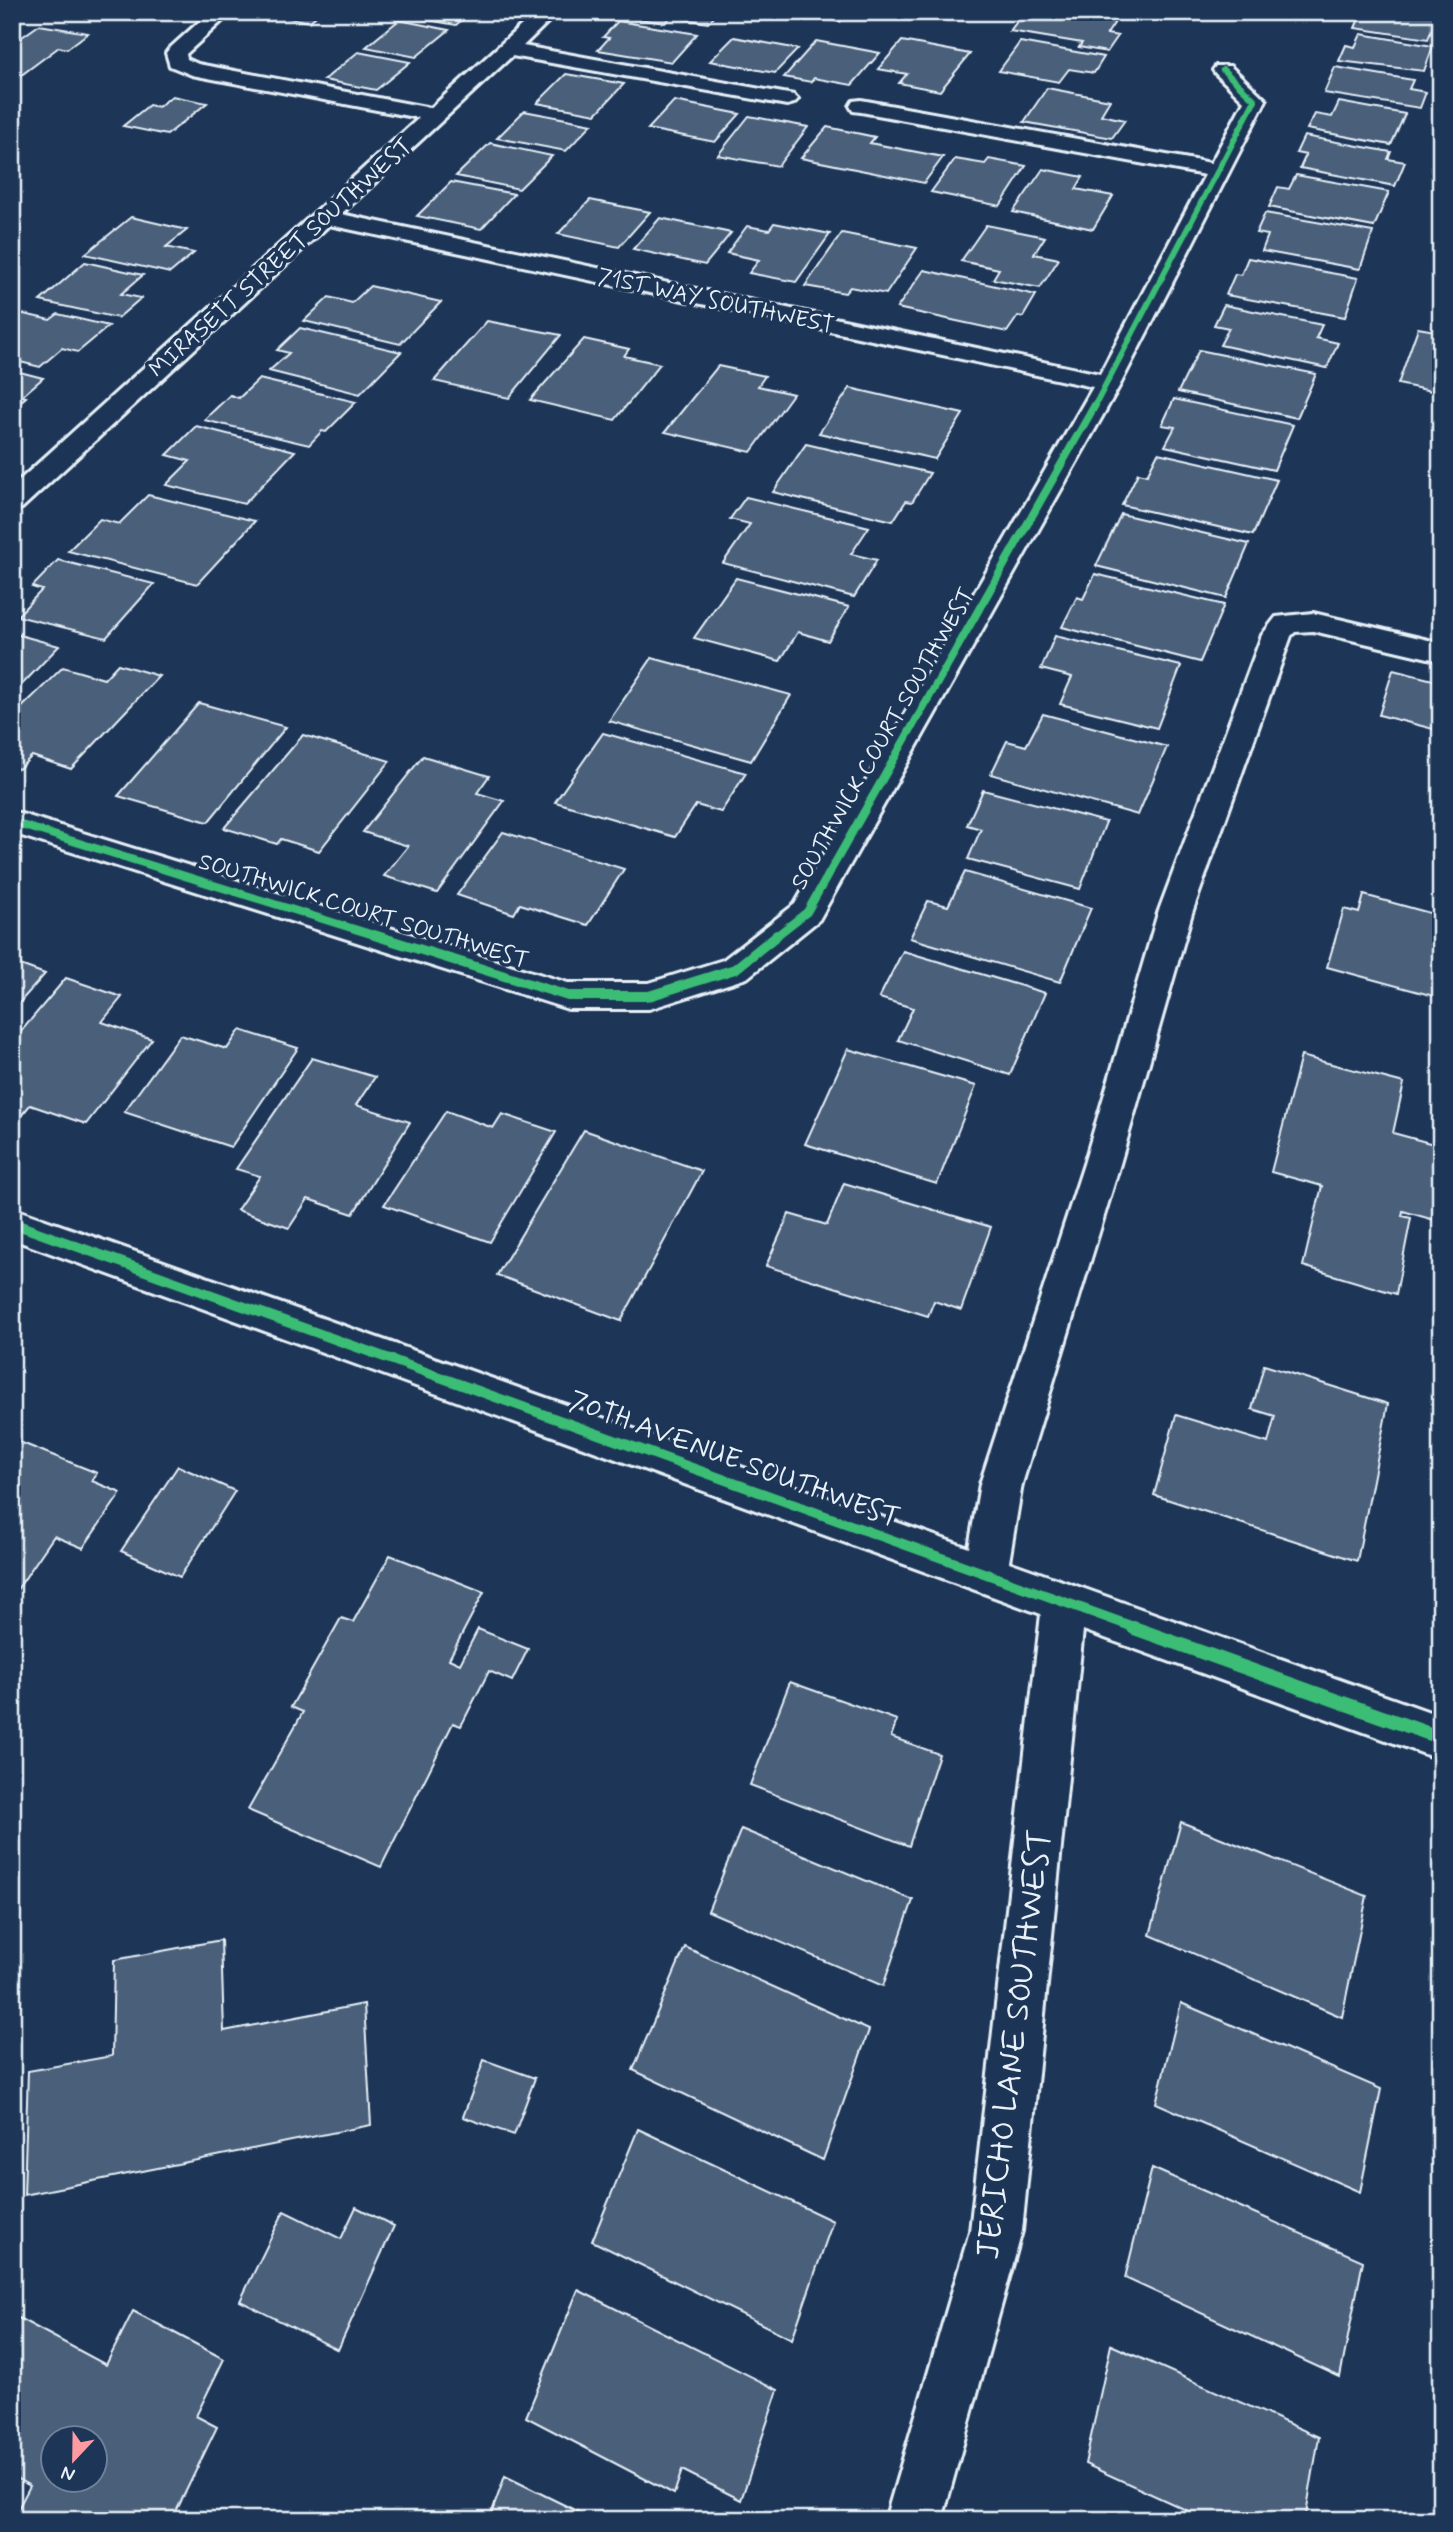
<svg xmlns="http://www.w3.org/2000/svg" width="1453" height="2532" viewBox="0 0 1453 2532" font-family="Mynerve,sans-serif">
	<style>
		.building { fill: #495e7a; stroke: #e8f1f8; stroke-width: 2; fill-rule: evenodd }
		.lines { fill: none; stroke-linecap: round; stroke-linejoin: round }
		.minor-casing { stroke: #e8f1f8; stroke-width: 6 }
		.minor { fill: #1d3557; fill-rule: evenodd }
		.cycleway-far3-casing { stroke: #1d3557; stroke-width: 9 }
		.cycleway-far2-casing { stroke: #1d3557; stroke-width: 11 }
		.cycleway-far1-casing { stroke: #1d3557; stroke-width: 15 }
		.cycleway-casing { stroke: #1d3557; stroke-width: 18 }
		.cycleway-far3 { stroke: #3abd76; stroke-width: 6 }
		.cycleway-far2 { stroke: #3abd76; stroke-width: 8 }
		.cycleway-far1 { stroke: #3abd76; stroke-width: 10 }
		.cycleway { stroke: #3abd76; stroke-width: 14 }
		.labels { text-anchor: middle; stroke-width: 7; stroke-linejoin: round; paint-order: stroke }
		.far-street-label { font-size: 23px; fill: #e8f1f8; stroke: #1d3557 }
		.street-label { font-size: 28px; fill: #e8f1f8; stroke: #1d3557 }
		.near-street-label { font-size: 33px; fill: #e8f1f8; stroke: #1d3557 }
	</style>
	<rect width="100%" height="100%" fill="#1d3557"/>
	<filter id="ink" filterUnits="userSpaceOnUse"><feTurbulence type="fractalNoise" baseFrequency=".0143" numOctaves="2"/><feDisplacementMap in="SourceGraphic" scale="14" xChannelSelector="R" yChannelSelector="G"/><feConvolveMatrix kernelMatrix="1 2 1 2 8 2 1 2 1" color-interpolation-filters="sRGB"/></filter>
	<g filter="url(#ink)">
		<g class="building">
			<polygon points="259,12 321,12 309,22"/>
			<polygon points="383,12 471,12 456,25"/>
			<polygon points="630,12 718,12 708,23 670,17 665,23 625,17"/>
			<polygon points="784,12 847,12 840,22"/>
			<polygon points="1024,12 1045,15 1056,12 1115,22 1107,34 1118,36 1107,52 1079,47 1082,43 1010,31"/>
			<polygon points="1362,12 1414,12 1437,16 1428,39 1355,28"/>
			<polygon points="399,20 449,30 416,57 366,47"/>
			<polygon points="618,21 697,34 672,62 598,50 609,38 603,37"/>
			<polygon points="39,25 88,33 67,49 59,47 12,82 12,44"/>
			<polygon points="1361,34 1433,46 1424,71 1339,61 1346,45 1355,47"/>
			<polygon points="734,37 798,49 775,73 710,61"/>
			<polygon points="816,41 880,53 852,85 814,78 811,82 784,77"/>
			<polygon points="902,41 970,54 940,91 899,83 907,74 878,69"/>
			<polygon points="1020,42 1104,57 1094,73 1069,69 1059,82 999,71"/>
			<polygon points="358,52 410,62 376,90 324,80"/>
			<polygon points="1335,67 1413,80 1409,89 1426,92 1420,108 1324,93"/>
			<polygon points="566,74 624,84 596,114 537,103"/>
			<polygon points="1047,88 1110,100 1101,115 1125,120 1112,138 1024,122"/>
			<polygon points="172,96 207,103 167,135 123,126 149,105 158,107"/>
			<polygon points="674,101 740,114 715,142 648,129"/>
			<polygon points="1339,102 1405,114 1391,145 1307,129 1315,114 1332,117"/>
			<polygon points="524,111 592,124 566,151 497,138"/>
			<polygon points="749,116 808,127 778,166 718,155"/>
			<polygon points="827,127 875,137 870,143 943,157 924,183 801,158"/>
			<polygon points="1304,136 1391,152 1388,159 1405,162 1395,186 1300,168 1306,155 1296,153"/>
			<polygon points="490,143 552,156 519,189 456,176"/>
			<polygon points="955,159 985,164 989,159 1026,166 1000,206 931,192"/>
			<polygon points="1043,169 1083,177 1076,189 1113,196 1093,229 1013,212"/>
			<polygon points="1296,175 1389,192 1374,227 1269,207 1278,187 1289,189"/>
			<polygon points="451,182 514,194 481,229 417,216"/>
			<polygon points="590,200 650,212 619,247 558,234"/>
			<polygon points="1265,213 1373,232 1360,269 1262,251 1268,235 1256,233"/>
			<polygon points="131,217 187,230 166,247 194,253 170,273 85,254"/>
			<polygon points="660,218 731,233 705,265 633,249"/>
			<polygon points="774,223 830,234 796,282 749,273 759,260 727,253 747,226 769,230"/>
			<polygon points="986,225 1045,237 1034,254 1059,259 1040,288 993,279 999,269 961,261"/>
			<polygon points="842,233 917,248 886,294 850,287 845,293 805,286"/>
			<polygon points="1248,258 1358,278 1345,317 1226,295 1235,274 1241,275"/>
			<polygon points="85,262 143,275 121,294 141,298 118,318 40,301"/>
			<polygon points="924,270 1036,295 1023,317 1018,316 1007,332 897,308"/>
			<polygon points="370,286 441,302 400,344 304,321 329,297 352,303"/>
			<polygon points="1224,305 1322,325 1316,338 1338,343 1327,368 1220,345 1229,328 1214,325"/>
			<polygon points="15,312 50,320 58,314 109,326 78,352 62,348 40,367 12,360 12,314"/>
			<polygon points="487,321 561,335 509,398 434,381"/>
			<polygon points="300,328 401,352 360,394 269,371 289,353 277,350"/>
			<polygon points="1418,328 1441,332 1441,393 1398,384"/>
			<polygon points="584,339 629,349 624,356 660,364 615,420 530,400"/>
			<polygon points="1199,350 1316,374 1297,418 1178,392"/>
			<polygon points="718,366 765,376 758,386 793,394 751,452 665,432"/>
			<polygon points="12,370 43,378 22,396 26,397 12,409"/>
			<polygon points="259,379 356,402 326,432 322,431 309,445 204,420 230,395 239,398"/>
			<polygon points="850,388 963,414 935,459 819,433"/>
			<polygon points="1174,399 1293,425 1274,470 1165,446 1175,427 1162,425"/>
			<polygon points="196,426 295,451 244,504 166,485 190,461 167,455"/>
			<polygon points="806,444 930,473 912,502 906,501 893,521 773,492"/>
			<polygon points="1158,453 1277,480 1253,535 1122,505 1138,473 1147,475"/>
			<polygon points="148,495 255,521 197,584 68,551 100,519 119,524"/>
			<polygon points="746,497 869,527 851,554 877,560 854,597 723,563 750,524 730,519"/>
			<polygon points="1121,514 1249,544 1226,598 1096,566"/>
			<polygon points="58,560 154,584 106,638 17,616 42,590 32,587"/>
			<polygon points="1095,574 1224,605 1200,662 1062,627 1077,597 1083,599"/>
			<polygon points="736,578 849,607 828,641 798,632 780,661 694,638"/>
			<polygon points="12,633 59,646 12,695"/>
			<polygon points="1055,636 1181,666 1157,728 1060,704 1072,677 1041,669"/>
			<polygon points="652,658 791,695 751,761 609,721"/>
			<polygon points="118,664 159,676 71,769 32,756 19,769 12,767 12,717 63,667 104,679"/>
			<polygon points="1393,670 1441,682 1441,731 1379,715"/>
			<polygon points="199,703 286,727 208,822 118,796"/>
			<polygon points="1043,714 1167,747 1138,815 991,774 1007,741 1026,746"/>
			<polygon points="603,733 746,773 721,812 696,805 675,837 555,802"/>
			<polygon points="303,735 390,761 319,851 281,839 277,844 224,828"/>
			<polygon points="423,756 489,776 477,793 504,801 437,893 384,876 408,846 363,832"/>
			<polygon points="983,790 1106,822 1080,889 968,859 981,829 967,825"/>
			<polygon points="503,832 624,869 588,925 520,904 514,914 457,895"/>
			<polygon points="965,872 1091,908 1060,982 910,938 928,901 948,906"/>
			<polygon points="1364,895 1441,916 1441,998 1327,967 1344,909 1359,913"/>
			<polygon points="903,951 1045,993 1010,1075 898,1040 913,1008 879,998"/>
			<polygon points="12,962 45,974 12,1011"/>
			<polygon points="66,978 122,997 102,1022 152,1039 86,1124 30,1105 12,1127 12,1042"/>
			<polygon points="240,1030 298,1048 231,1147 124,1112 180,1035 227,1049"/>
			<polygon points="848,1049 976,1086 937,1184 805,1144"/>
			<polygon points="1301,1056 1404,1083 1393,1133 1441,1146 1441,1222 1403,1211 1402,1216 1411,1218 1396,1294 1303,1266 1322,1186 1271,1172"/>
			<polygon points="312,1058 375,1077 356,1105 410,1122 353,1214 308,1199 289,1228 237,1210 260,1176 236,1169"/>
			<polygon points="446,1111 493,1128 502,1114 556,1132 490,1242 384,1205"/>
			<polygon points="584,1130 702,1171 621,1321 497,1275"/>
			<polygon points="844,1183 991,1227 961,1310 934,1301 928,1316 766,1266 789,1214 827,1225"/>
			<polygon points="1264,1365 1388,1404 1357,1561 1154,1495 1176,1415 1268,1443 1275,1416 1252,1409"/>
			<polygon points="12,1439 97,1473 92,1481 121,1493 83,1548 54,1536 12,1597"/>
			<polygon points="178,1466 235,1491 180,1577 121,1551"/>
			<polygon points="390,1555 484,1592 449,1659 460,1664 478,1629 528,1649 512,1681 489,1671 461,1726 453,1723 381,1867 248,1810 303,1712 291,1707 341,1618 353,1622"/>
			<polygon points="790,1682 897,1720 891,1737 939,1754 909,1846 750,1785"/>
			<polygon points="1181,1822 1367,1896 1342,2017 1150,1935"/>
			<polygon points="741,1829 913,1900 883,1986 708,1911"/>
			<polygon points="221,1940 224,2031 364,2004 371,2125 24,2195 28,2071 112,2056 114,1960"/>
			<polygon points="685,1947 869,2030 823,2160 633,2070"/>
			<polygon points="1181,2003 1381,2089 1360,2192 1156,2103"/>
			<polygon points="484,2060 535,2078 514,2135 463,2117"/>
			<polygon points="638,2129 833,2221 792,2339 592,2241"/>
			<polygon points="1152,2168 1363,2261 1340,2377 1125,2278"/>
			<polygon points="356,2207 394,2226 338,2350 240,2301 284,2211 341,2239"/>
			<polygon points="578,2290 778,2390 741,2500 682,2470 674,2494 526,2417"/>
			<path d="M133,2311L224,2359L196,2416L217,2427L172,2520H12L30,2486L12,2476L13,2315L106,2365ZM52,2438H94V2480H52Z"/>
			<polygon points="1111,2345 1319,2437 1305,2520 1208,2520 1085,2464"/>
			<polygon points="505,2476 595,2520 489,2520"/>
		</g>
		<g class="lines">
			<g class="minor-casing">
				<g id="minor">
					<polygon points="210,12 232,12 186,54 187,59 198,64 431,108 536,12 558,12 523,46 794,95 798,99 794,103 787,105 512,56 341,214 1100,374 1205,175 861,112 853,111 850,106 853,101 861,100 1211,163 1244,101 1216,74 1213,70 1216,66 1230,66 1266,100 1121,383 819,920 747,978 649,1009 568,1009 12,833 12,811 568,983 649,983 723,960 795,904 1093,387 329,225 22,508 12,510 12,487 419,118 192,75 170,66 166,53 169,49"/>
					<polygon points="1313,613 1441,643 1441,661 1313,631 1295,632 1291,636 1192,913 1120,1164 1022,1484 1009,1562 1441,1716 1441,1760 1083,1630 1022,2231 942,2520 885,2520 970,2231 1041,1614 12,1239 12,1208 969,1548 980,1484 1084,1164 1158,913 1262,635 1276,617"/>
				</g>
			</g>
			<use href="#minor" class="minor"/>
			<g class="cycleway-far3-casing">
				<polyline id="cycleway-far3" points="1094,407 1255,100 1223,70"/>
			</g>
			<g class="cycleway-far2-casing">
				<g id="cycleway-far2">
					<polyline points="12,822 380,937"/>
					<polyline points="775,937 807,912 1095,405"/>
				</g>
			</g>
			<g class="cycleway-far1-casing">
				<g id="cycleway-far1">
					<polyline points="374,935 568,996 649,996 735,969 777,935"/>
					<polyline points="12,1223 1139,1629"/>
				</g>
			</g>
			<g class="cycleway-casing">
				<polyline id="cycleway" points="1134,1628 1441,1738"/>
			</g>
			<use href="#cycleway-far3" class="cycleway-far3"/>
			<use href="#cycleway-far2" class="cycleway-far2"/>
			<use href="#cycleway-far1" class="cycleway-far1"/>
			<use href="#cycleway" class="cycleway"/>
		</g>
	</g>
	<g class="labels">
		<g class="far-street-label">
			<text transform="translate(280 257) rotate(-42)" y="8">MIRASETT STREET SOUTHWEST</text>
			<text transform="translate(716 300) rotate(12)" y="8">71ST WAY SOUTHWEST</text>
			<text transform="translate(882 738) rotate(-60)" y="8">SOUTHWICK COURT SOUTHWEST</text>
			<text transform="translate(364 910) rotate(17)" y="8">SOUTHWICK COURT SOUTHWEST</text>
		</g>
		<g class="street-label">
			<text transform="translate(735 1458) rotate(20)" y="10">70TH AVENUE SOUTHWEST</text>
		</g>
		<g class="near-street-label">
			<text transform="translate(1012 2044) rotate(-83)" y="12">JERICHO LANE SOUTHWEST</text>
		</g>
	</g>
	<rect width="1453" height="2532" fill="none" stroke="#1d3557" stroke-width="42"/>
	<rect x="21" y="21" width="1411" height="2490" fill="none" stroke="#e8f1f8" stroke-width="2.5" filter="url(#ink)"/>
	<g transform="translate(74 2459) rotate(202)"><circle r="33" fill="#1d3557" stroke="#6e8097" stroke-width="2"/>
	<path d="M0-5L12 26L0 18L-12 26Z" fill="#ff9aa2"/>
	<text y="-10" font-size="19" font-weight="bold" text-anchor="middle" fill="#e8f1f8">N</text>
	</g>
</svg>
